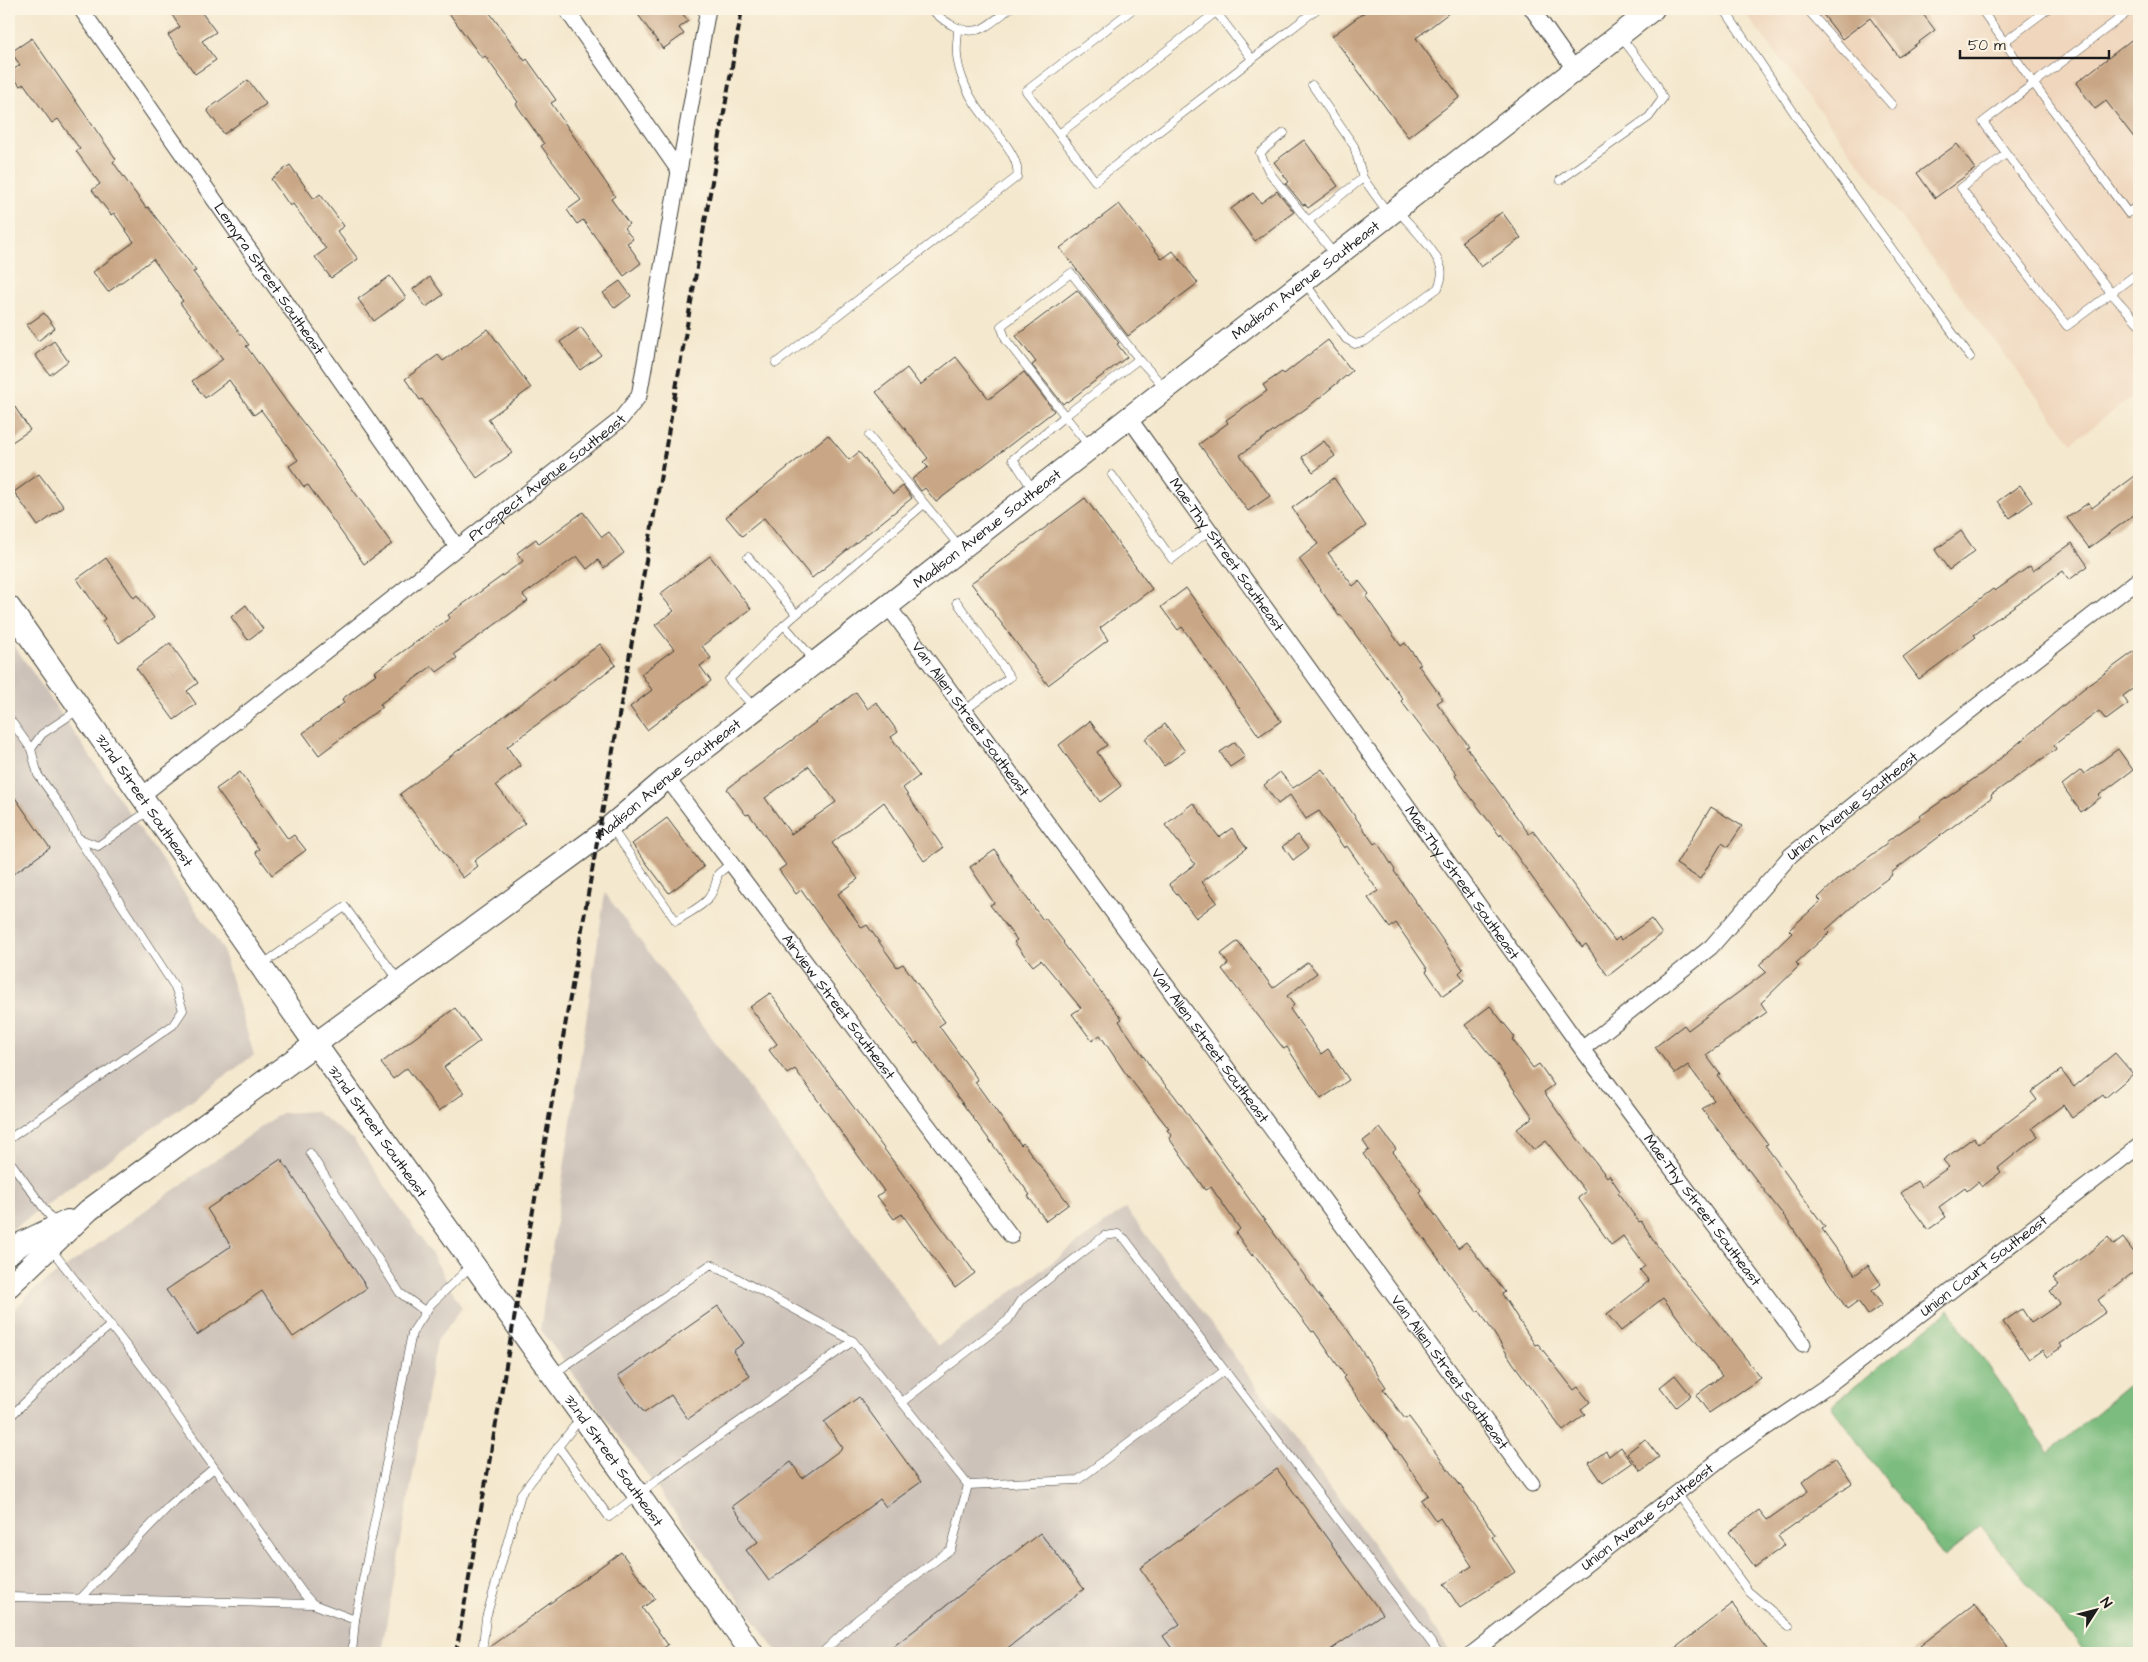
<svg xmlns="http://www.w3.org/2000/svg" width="2148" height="1662" viewBox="0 0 2148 1662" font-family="'Architects Daughter',sans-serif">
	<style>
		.built { fill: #efd6bc }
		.industrial { fill: #cdc2b9 }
		.forest { fill: #7cbc7e; stroke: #4c6c4d }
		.building { fill: #c9a786; fill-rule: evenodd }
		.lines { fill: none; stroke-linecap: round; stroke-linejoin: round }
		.lane-casing { stroke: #3c3b37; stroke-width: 9 }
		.street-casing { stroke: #3c3b37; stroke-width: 17 }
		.secondary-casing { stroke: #3c3b37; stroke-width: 24 }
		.lane { stroke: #fff; stroke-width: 8 }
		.street { stroke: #fff; stroke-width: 15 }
		.secondary { stroke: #fff; stroke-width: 22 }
		.rail { stroke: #1c1c1c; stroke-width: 4; stroke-dasharray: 8 4; stroke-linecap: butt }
		.labels { text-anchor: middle; stroke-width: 4; stroke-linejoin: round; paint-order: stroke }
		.street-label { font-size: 15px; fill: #1c1c1c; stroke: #fcf5e5 }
	</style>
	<rect width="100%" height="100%" fill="#fcf5e5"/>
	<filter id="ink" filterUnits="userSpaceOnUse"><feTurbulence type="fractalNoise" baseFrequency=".02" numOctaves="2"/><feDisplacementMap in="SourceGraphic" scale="10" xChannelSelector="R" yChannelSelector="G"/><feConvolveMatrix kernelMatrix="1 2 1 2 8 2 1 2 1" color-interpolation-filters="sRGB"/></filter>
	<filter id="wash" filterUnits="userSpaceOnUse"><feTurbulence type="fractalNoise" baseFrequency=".0096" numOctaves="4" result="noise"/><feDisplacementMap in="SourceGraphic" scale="20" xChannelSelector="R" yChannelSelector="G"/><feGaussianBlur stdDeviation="1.12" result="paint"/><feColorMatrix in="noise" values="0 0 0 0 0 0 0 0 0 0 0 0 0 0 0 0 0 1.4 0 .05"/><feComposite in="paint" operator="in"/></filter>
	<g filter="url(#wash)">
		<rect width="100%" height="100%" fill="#f4e8ce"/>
		<polygon class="built" points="1742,9 2139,9 2139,391 2072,443"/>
		<g class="industrial">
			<polygon points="9,638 222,948 254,1055 9,1232"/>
			<polygon points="605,893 938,1346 1126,1208 1449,1649 1443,1653 778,1653 540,1329"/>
			<polygon points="315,1111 354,1140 433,1256 462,1308 437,1341 381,1653 9,1653 9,1314 34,1290 281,1113"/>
		</g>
		<polygon class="forest" points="1949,1310 2049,1452 2139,1377 2139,1653 2086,1653 1981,1527 1945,1556 1900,1500 1831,1406"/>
		<g id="blocks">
			<g class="building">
				<polygon points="168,9 199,9 216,32 202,41 216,60 195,74 168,35 180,27"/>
				<polygon points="446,9 487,9 525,61 527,59 556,100 551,103 615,196 611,199 629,224 624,228 633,239 627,243 641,263 624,276 583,220 577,224 567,210 581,200 541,146 544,144 516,104 518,102 485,56 482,58"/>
				<polygon points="634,9 679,9 688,21 679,28 684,34 663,49"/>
				<polygon points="1369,9 1454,9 1416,38 1460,97 1408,137 1332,36"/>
				<polygon points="1819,9 1919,9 1935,30 1899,57 1870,18 1842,39"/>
				<polygon points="2139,34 2139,144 2106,101 2095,109 2076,83"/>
				<polygon points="32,38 116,159 113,162 146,208 148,207 179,248 196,271 193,272 249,345 246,346 289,405 320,444 392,544 364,564 308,485 304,487 289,466 298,460 261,410 254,415 229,380 205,398 192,381 223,359 180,303 183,301 153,259 108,292 93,272 134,242 114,213 111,215 92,190 100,184 76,151 80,149 58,119 52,123 24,84 20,86 10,72 20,65 11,52"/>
				<polygon points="248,80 266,104 224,134 207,110"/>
				<polygon points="1304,140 1338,186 1308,208 1305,204 1303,205 1286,184 1289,182 1274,162"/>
				<polygon points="1957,144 1975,169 1935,198 1917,173"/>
				<polygon points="290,165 314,199 320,194 344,226 337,231 358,259 331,278 315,257 326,249 293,204 290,206 271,179"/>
				<polygon points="1277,191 1294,212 1255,241 1231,209 1253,193 1261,203"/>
				<polygon points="1119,204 1162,259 1173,251 1198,283 1128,336 1060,248"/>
				<polygon points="1502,212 1521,238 1481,267 1462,241"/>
				<polygon points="390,276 406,298 374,321 358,299"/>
				<polygon points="430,277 443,295 426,307 413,289"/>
				<polygon points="620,281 631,296 615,308 603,293"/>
				<polygon points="1077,290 1119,343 1117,344 1127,357 1067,402 1066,401 1063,404 1032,365 1036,362 1016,336"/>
				<polygon points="44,313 55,328 38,341 27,325"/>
				<polygon points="581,327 601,355 580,370 560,342"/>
				<polygon points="488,329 531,388 488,419 512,453 477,478 422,399 420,400 405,379 438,355 443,361"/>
				<polygon points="1328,340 1352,371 1308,407 1240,455 1270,496 1248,511 1199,444 1228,423 1226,420 1267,391 1263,385 1282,372 1284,374"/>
				<polygon points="54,341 68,361 50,375 35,355"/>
				<polygon points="956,357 989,399 1024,372 1054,411 936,502 925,488 921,491 912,479 928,467 923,462 928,458 876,392 907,368 920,385"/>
				<polygon points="9,398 30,430 9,444"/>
				<polygon points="828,435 849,460 859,452 893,494 903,486 912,498 812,578 764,518 742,536 726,517"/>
				<polygon points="1324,441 1335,456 1313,472 1302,457"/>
				<polygon points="2139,473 2139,511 2089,548 2067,518 2088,503 2092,508"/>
				<polygon points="39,474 64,507 38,526 14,492"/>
				<polygon points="1334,478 1366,526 1328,553 1353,586 1359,581 1369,594 1366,597 1401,646 1405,643 1421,664 1418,665 1443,699 1437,703 1469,746 1466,747 1529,834 1533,831 1615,941 1619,937 1621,940 1651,919 1662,934 1608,976 1586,944 1582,947 1501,834 1500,836 1472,799 1455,776 1457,774 1401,701 1403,699 1341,615 1339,616 1299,559 1318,544 1292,508"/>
				<polygon points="2020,485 2032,502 2010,518 1998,501"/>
				<polygon points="1085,498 1152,589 1100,628 1108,640 1048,685 971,583"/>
				<polygon points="583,512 602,537 609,532 624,553 604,568 598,560 587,569 577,556 523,595 528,601 454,654 457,658 437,672 432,666 380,704 382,707 319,755 303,733 344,703 342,699 376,674 374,672 450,618 448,615 523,561 517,553 536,539 539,544"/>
				<polygon points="1961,531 1975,551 1949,570 1935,550"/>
				<polygon points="2072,543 2088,566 2069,580 2063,571 1974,635 1976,637 1919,679 1903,657 1993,589 1995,591 2030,566 2033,571"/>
				<polygon points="710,556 751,609 702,646 711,658 700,666 711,681 647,730 630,707 652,690 641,674 674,649 655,625 674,611 660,594"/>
				<polygon points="106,558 134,598 137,595 154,618 119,643 102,621 105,619 77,579"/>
				<polygon points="1186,588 1281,721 1259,736 1182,627 1178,630 1161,607"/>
				<polygon points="246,605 263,629 248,640 231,617"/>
				<polygon points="170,643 198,683 187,691 196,704 174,720 136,668"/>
				<polygon points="600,644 616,665 507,747 521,766 496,785 525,823 474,861 478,866 463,878 400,794"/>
				<polygon points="2139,648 2139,684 2123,696 2128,704 2106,720 2099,711 2054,745 2056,749 1991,795 1992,797 1891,873 1892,875 1864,896 1826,930 1829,933 1796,963 1799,966 1761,1003 1767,1012 1706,1055 1720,1074 1718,1076 1768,1144 1765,1145 1825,1227 1822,1229 1855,1275 1868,1265 1881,1284 1872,1291 1882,1305 1868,1315 1858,1301 1847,1309 1787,1220 1702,1109 1714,1100 1688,1065 1675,1074 1655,1047 1684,1025 1688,1030 1766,972 1759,965 1792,933 1789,930 1821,901 1818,898 1837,880 1887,844 1886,842 1921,818 1920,816 1984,772 2083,689"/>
				<path d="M856,692L868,709L876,702L898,732L891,737L919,776L903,788L943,848L924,861L884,802L832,843L858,879L838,894L862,928L867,925L897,967L903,964L945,1022L939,1026L978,1080L975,1082L1021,1145L1023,1143L1069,1204L1046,1221L1028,1196L1030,1195L917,1042L915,1044L859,972L801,890L796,894L779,870L786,865L749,814L746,815L727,789ZM809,766L836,802L791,834L765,798Z"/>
				<polygon points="1090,721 1107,745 1097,752 1121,786 1100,802 1059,745"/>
				<polygon points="1165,724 1185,751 1164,766 1145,739"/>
				<polygon points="1235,742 1245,757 1230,767 1220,752"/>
				<polygon points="2118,749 2133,770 2099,795 2101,797 2081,812 2062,785 2081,770 2084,774"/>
				<polygon points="1322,769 1374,844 1377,842 1395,870 1394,871 1463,969 1459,973 1465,980 1443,996 1426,971 1428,970 1396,923 1390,928 1368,898 1378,891 1347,846 1344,848 1319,811 1306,819 1290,795 1278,804 1264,785 1280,772 1293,788"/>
				<polygon points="240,772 288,839 294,835 306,850 272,875 255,852 259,849 216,789"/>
				<polygon points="9,789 50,848 9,877"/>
				<polygon points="1193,803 1219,837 1232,828 1247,848 1202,882 1217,902 1196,918 1169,884 1195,864 1165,825"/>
				<polygon points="1711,807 1742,826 1728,847 1722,843 1700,879 1676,864"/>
				<polygon points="667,818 704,867 669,893 632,844"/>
				<polygon points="1298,835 1308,849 1293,860 1283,846"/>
				<polygon points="995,850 1015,882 1043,920 1045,918 1064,942 1063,943 1122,1019 1119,1021 1155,1073 1174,1095 1317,1293 1347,1329 1386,1387 1383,1389 1405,1419 1409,1417 1480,1512 1495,1535 1492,1537 1515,1572 1460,1608 1444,1584 1472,1566 1440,1518 1436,1521 1421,1500 1428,1495 1382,1429 1343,1378 1345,1376 1314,1331 1312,1332 1254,1254 1252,1256 1236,1233 1240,1229 1211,1187 1205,1190 1169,1138 1172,1136 1167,1130 1169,1129 1124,1071 1100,1035 1092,1041 1072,1014 1081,1008 1041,960 1033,966 1014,942 1017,940 990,905 994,903 970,867"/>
				<polygon points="1238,941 1273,988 1308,962 1317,973 1287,996 1294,1005 1290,1009 1321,1054 1328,1049 1349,1080 1321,1099 1287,1047 1284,1049 1222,969 1228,964 1221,954"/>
				<polygon points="770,993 975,1273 955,1288 902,1214 894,1219 877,1196 884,1191 795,1069 787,1074 769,1050 777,1044 750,1007"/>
				<polygon points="1490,1006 1515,1037 1512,1039 1533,1068 1539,1064 1554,1085 1544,1092 1567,1125 1607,1177 1609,1175 1620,1191 1618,1193 1639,1222 1641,1221 1658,1247 1761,1378 1709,1413 1696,1395 1722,1376 1663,1298 1621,1331 1607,1314 1649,1281 1640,1270 1645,1266 1623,1236 1611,1245 1578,1198 1586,1192 1546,1141 1534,1150 1517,1129 1533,1117 1491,1056 1465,1025"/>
				<polygon points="455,1008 480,1041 444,1067 464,1093 439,1111 407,1068 393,1079 381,1063"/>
				<polygon points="2115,1053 2133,1074 2105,1098 2103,1095 2072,1118 2063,1105 2032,1128 2038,1136 1998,1168 2001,1172 1982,1187 1978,1182 1967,1191 1965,1188 1939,1207 1946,1217 1928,1230 1901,1193 1917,1181 1921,1187 1949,1167 1943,1160 1974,1137 1979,1144 2037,1100 2031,1092 2061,1070 2074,1087"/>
				<polygon points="1380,1128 1396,1149 1393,1152 1421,1190 1419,1192 1458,1248 1466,1242 1505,1292 1502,1294 1535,1345 1538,1344 1574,1390 1578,1387 1590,1402 1581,1409 1585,1414 1563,1431 1513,1363 1479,1310 1477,1312 1363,1154 1369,1150 1363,1141"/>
				<polygon points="281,1159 367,1288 293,1337 262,1291 197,1335 166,1290 231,1246 207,1209"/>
				<polygon points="2108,1237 2114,1245 2123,1238 2139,1259 2139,1268 2098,1300 2106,1312 2060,1344 2062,1347 2047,1357 2042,1350 2029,1359 2003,1322 2022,1309 2031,1323 2060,1304 2050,1291 2059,1285 2053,1278 2086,1255"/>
				<polygon points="718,1306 744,1343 733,1351 750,1376 688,1419 671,1395 644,1413 618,1376"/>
				<polygon points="1675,1375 1691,1395 1676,1407 1660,1387"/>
				<polygon points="859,1397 921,1482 886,1507 880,1499 769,1581 746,1550 758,1542 732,1506 791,1462 802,1478 843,1448 824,1422"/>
				<polygon points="1645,1439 1659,1457 1641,1471 1627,1453"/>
				<polygon points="1621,1447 1632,1463 1603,1483 1589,1463 1606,1451 1609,1456"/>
				<polygon points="1835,1458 1852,1483 1778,1536 1785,1545 1755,1567 1729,1532 1759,1510 1767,1520 1808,1491 1802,1482"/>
				<polygon points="1277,1469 1382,1614 1326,1653 1175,1653 1163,1636 1180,1624 1140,1568"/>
				<polygon points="1040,1533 1084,1589 1001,1653 885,1653"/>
				<polygon points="621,1552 655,1599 642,1608 668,1645 656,1653 488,1653 488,1648"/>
				<polygon points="1732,1604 1770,1653 1669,1653"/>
				<polygon points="1974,1604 2012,1653 1911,1653"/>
			</g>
		</g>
	</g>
	<g filter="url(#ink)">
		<use href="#blocks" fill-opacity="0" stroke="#3c3b37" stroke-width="1"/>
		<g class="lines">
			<g class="lane-casing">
				<g id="lane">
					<path d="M931,9C944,22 965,37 983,28C993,23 1001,15 1009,9"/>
					<polyline points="1133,9 1026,91 1095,181 1317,9"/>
					<polyline points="1214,9 1252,59"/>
					<polyline points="1724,9 1803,126 1970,357"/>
					<polyline points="1807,9 1892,105"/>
					<polyline points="1981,9 2034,84 2128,213 2139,204"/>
					<polyline points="2132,9 1983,122 2111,293 2139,324"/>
					<polyline points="2004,42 2048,9"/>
					<polyline points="1312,85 1354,146 1363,178 1388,213"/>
					<polyline points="1284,133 1260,153 1269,172 1335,255"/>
					<polyline points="1059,134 1220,9"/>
					<polyline points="2006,154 1961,188 2067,326 2139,272"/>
					<polyline points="1560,180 1649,117 1663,98 1656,83 1621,37"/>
					<polyline points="1308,221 1363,178"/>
					<path d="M1305,283L1346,339L1355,344L1366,341L1438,288C1441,281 1443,275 1441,268C1436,250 1410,225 1398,211"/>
					<path d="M776,363L1017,177C1022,154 986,123 974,102C966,90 958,70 957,55C956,46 958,37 958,28"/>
					<polyline points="869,436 960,547"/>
					<polyline points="1090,447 1065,416 1139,359 1165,388"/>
					<polyline points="1112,475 1172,559 1210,530"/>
					<polyline points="1033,490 1013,459 1065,416 1006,340 1001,326 1071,273 1139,359"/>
					<polyline points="748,557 796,614"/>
					<polyline points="957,602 1010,677 965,710"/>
					<polyline points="815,661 784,625 924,504"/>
					<polyline points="754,707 729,680 784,625"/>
					<polyline points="78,710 42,734 31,749 38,775 61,807 78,838 98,846 148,811"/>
					<polyline points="9,718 31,749"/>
					<path d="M611,827L676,921C700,905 712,905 718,874L731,863"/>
					<polyline points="263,964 345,907 399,981"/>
					<polyline points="9,1139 173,1025 183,1010 175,987 78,838"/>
					<polyline points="310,1153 400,1293 426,1312"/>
					<polyline points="9,1160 56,1225"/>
					<polyline points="51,1249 145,1370 303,1593 313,1604 355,1620"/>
					<polyline points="555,1373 711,1264 853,1341 968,1485 951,1549 858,1619 822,1653"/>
					<polyline points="902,1402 1008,1320 1020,1301 1104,1236 1118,1234 1125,1239 1439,1653"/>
					<polyline points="9,1418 65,1363 111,1325"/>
					<polyline points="558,1446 609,1517 661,1477 853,1341"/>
					<polyline points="968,1485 1078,1480 1224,1371"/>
					<polyline points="1677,1493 1748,1591 1789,1626"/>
					<polyline points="9,1597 313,1604"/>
					<polyline points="80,1599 170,1505 214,1468"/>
					<polyline points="352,1653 355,1620 412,1333 431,1304 471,1266"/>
					<polyline points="482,1653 486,1618 521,1494 580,1419"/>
				</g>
			</g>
			<g class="street-casing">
				<g id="street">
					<path id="s1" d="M81,9L457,547"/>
					<polyline points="566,9 679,171"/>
					<polyline points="1532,9 1575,70"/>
					<path id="s2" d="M1129,418L1582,1049L1803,1344"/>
					<path id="s3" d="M888,606L1532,1484"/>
					<path id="s4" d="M667,778L1011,1236"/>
					<path id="s5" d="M141,796L620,420L639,396L708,9"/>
					<path id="s6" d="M1582,1049L1711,947L1791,855L1960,719L2139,579"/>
					<path id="s7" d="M1473,1653L1727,1454L1827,1386L2139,1146"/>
				</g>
			</g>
			<g class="secondary-casing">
				<g id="secondary">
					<path id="s8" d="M9,607L316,1045L752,1653"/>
					<polyline points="9,1253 24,1242 68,1221"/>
					<path id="s9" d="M9,1286L89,1210L599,836L667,778L1653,9"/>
				</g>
			</g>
			<use href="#lane" class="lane"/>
			<use href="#street" class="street"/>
			<use href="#secondary" class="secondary"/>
			<polyline class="rail" points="456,1653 742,9"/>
		</g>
	</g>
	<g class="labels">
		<g class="street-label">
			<text dy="5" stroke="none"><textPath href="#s1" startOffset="329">Lemyra Street Southeast</textPath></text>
			<text dy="5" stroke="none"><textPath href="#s9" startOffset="1642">Madison Avenue Southeast</textPath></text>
			<text dy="5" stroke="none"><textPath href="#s5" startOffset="516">Prospect Avenue Southeast</textPath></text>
			<text dy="5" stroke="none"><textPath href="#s9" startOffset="1238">Madison Avenue Southeast</textPath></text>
			<text dy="5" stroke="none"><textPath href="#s2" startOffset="168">Mae-Thy Street Southeast</textPath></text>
			<text dy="5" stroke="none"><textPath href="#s3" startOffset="140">Van Allen Street Southeast</textPath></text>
			<text dy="5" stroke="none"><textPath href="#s9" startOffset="832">Madison Avenue Southeast</textPath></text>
			<text dy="5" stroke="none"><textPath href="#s8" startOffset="236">32nd Street Southeast</textPath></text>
			<text dy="5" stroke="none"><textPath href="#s6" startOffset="365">Union Avenue Southeast</textPath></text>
			<text dy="5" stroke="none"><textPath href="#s2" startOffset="572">Mae-Thy Street Southeast</textPath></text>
			<text dy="5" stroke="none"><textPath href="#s4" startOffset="286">Airview Street Southeast</textPath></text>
			<text dy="5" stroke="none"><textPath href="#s3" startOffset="545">Van Allen Street Southeast</textPath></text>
			<text dy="5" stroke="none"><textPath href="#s8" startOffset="641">32nd Street Southeast</textPath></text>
			<text dy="5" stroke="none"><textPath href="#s2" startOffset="978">Mae-Thy Street Southeast</textPath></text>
			<text dy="5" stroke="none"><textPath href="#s7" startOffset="641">Union Court Southeast</textPath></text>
			<text dy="5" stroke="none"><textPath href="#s3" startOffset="950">Van Allen Street Southeast</textPath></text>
			<text dy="5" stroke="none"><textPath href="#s8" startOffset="1046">32nd Street Southeast</textPath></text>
			<text dy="5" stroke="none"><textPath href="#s7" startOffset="221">Union Avenue Southeast</textPath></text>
		</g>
	</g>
	<rect width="2148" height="1662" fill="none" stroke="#fcf5e5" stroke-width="30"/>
	<g transform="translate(2096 1610) rotate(54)" stroke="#fcf5e5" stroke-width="4" paint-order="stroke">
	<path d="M0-4L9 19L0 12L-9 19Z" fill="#1c1c1c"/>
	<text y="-8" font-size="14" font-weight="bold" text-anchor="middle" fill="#1c1c1c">N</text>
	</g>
	<path d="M1960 50v8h149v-8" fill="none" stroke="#1c1c1c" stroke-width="2.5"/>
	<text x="1968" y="50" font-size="15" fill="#1c1c1c" stroke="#fcf5e5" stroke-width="4" paint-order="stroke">50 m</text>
</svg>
